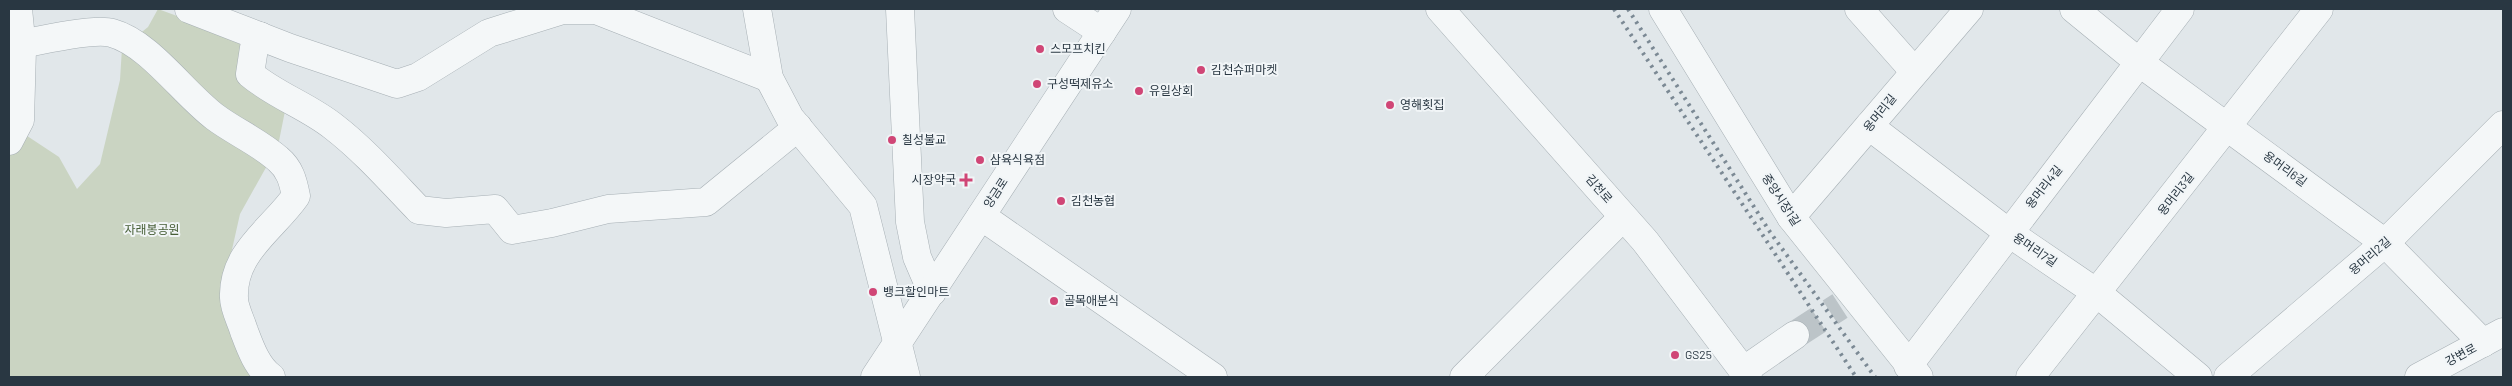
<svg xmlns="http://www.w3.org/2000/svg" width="2512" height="386" viewBox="0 0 2512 386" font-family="Barlow,'Noto Sans KR',sans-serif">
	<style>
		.green { fill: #cad4c2 }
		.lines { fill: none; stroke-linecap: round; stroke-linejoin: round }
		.minor-tunnel { stroke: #bcc4c8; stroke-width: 28; stroke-dasharray: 28 14; stroke-linecap: butt }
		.minor-casing { stroke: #a6afb4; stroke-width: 29 }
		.minor { stroke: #f4f7f8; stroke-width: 28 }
		.rail { stroke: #7b8994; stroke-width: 4; stroke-dasharray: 2.5 5; stroke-linecap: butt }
		.poi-dot { fill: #d04676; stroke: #f1f5f7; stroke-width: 2 }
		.labels { text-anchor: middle; stroke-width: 4; stroke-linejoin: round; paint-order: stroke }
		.poi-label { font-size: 12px; fill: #293742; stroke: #f1f5f7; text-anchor: start }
		.street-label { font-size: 12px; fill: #293742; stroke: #f1f5f7 }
		.park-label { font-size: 12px; fill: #465e36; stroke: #f1f5f7 }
	</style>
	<rect width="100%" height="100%" fill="#e1e7ea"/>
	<polygon class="green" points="158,9 248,42 286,106 278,146 240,214 222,294 256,377 9,377 9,124 59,157 77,189 100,164 120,80 122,48 148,27"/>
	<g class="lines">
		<polyline class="minor-tunnel" points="1795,335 1840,306"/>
		<g class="minor-casing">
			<g id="minor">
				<polyline points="189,9 290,48 397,84 418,77 489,33 563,10 596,10 769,78"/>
				<polyline points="757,9 769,78 790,118 863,206 906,377"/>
				<polyline points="900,9 910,222 917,257 932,292"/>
				<polyline points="1067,9 1102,32"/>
				<polyline points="1440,9 1645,241 1748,377"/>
				<polyline points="1663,9 1791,217 1919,377"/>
				<polyline points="1859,9 1914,71"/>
				<polyline points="2074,9 2140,63 2385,243 2483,343"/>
				<path d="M260,36L254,48L250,74C276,96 308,106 334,127C365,151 392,182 419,210L446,213L495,209L512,230L552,223L608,209L706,202L798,127"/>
				<path d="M22,44C41,40 95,28 112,33C149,43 183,93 215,117C235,132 259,142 278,159C290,169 293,181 296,196C273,229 232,252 234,298C234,308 241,321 244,331C250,347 257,367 271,377"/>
				<polyline points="1869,126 2009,233 2097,293 2198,377"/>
				<polyline points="9,141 20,120 22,49 18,9"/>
				<polyline points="981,216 1213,377"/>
				<polyline points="1791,217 1969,9"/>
				<polyline points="1908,366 2180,9"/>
				<polyline points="1743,371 1795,335"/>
				<polyline points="875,377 1117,9"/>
				<polyline points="1464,377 1623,217"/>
				<polyline points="2030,377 2319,9"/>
				<polyline points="2228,377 2385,243 2503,125"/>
				<polyline points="2419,377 2503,332"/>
			</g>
		</g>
		<use href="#minor" class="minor"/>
		<g class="rail">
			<polyline points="1614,9 1856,377"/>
			<polyline points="1628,9 1770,232 1875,377"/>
		</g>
	</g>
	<g class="poi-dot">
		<circle cx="1040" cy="49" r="5"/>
		<circle cx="1201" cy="70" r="5"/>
		<circle cx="1037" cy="84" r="5"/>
		<circle cx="1139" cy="91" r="5"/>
		<circle cx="1390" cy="105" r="5"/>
		<circle cx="892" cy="140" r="5"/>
		<circle cx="980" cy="160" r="5"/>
		<path d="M963.5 172.5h5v5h5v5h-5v5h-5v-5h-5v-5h5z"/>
		<circle cx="1061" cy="201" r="5"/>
		<circle cx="873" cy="292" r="5"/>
		<circle cx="1054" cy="301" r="5"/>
		<circle cx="1675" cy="355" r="5"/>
	</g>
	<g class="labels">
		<g class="poi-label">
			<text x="1050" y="53">스모프치킨</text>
			<text x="1211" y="74">김천슈퍼마켓</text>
			<text x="1047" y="88">구성떡제유소</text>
			<text x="1149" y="95">유일상회</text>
			<text x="1400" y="109">영해횟집</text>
			<text x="902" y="144">칠성불교</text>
			<text x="990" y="164">삼육식육점</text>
			<text x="956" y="184" text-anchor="end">시장약국</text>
			<text x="1071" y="205">김천농협</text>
			<text x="883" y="296">뱅크할인마트</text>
			<text x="1064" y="305">골목애분식</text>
			<text x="1685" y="359">GS25</text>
		</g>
		<g class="street-label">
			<text transform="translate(1880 113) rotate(-51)" y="4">용머리길</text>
			<text transform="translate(2285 169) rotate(36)" y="4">용머리6길</text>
			<text transform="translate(2044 187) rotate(-52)" y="4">용머리4길</text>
			<text transform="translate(1599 189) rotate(49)" y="4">김천로</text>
			<text transform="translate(996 193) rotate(-57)" y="4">양금로</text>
			<text transform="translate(2176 194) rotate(-52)" y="4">용머리3길</text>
			<text transform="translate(1781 200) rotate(57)" y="4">중앙시장1길</text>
			<text transform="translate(2035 250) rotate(34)" y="4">용머리7길</text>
			<text transform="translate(2370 256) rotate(-41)" y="4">용머리2길</text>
			<text transform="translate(2461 355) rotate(-28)" y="4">강변로</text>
		</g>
		<g class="park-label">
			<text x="152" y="234">자래봉공원</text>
		</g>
	</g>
	<rect width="2512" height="386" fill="none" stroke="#293742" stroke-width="20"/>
</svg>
